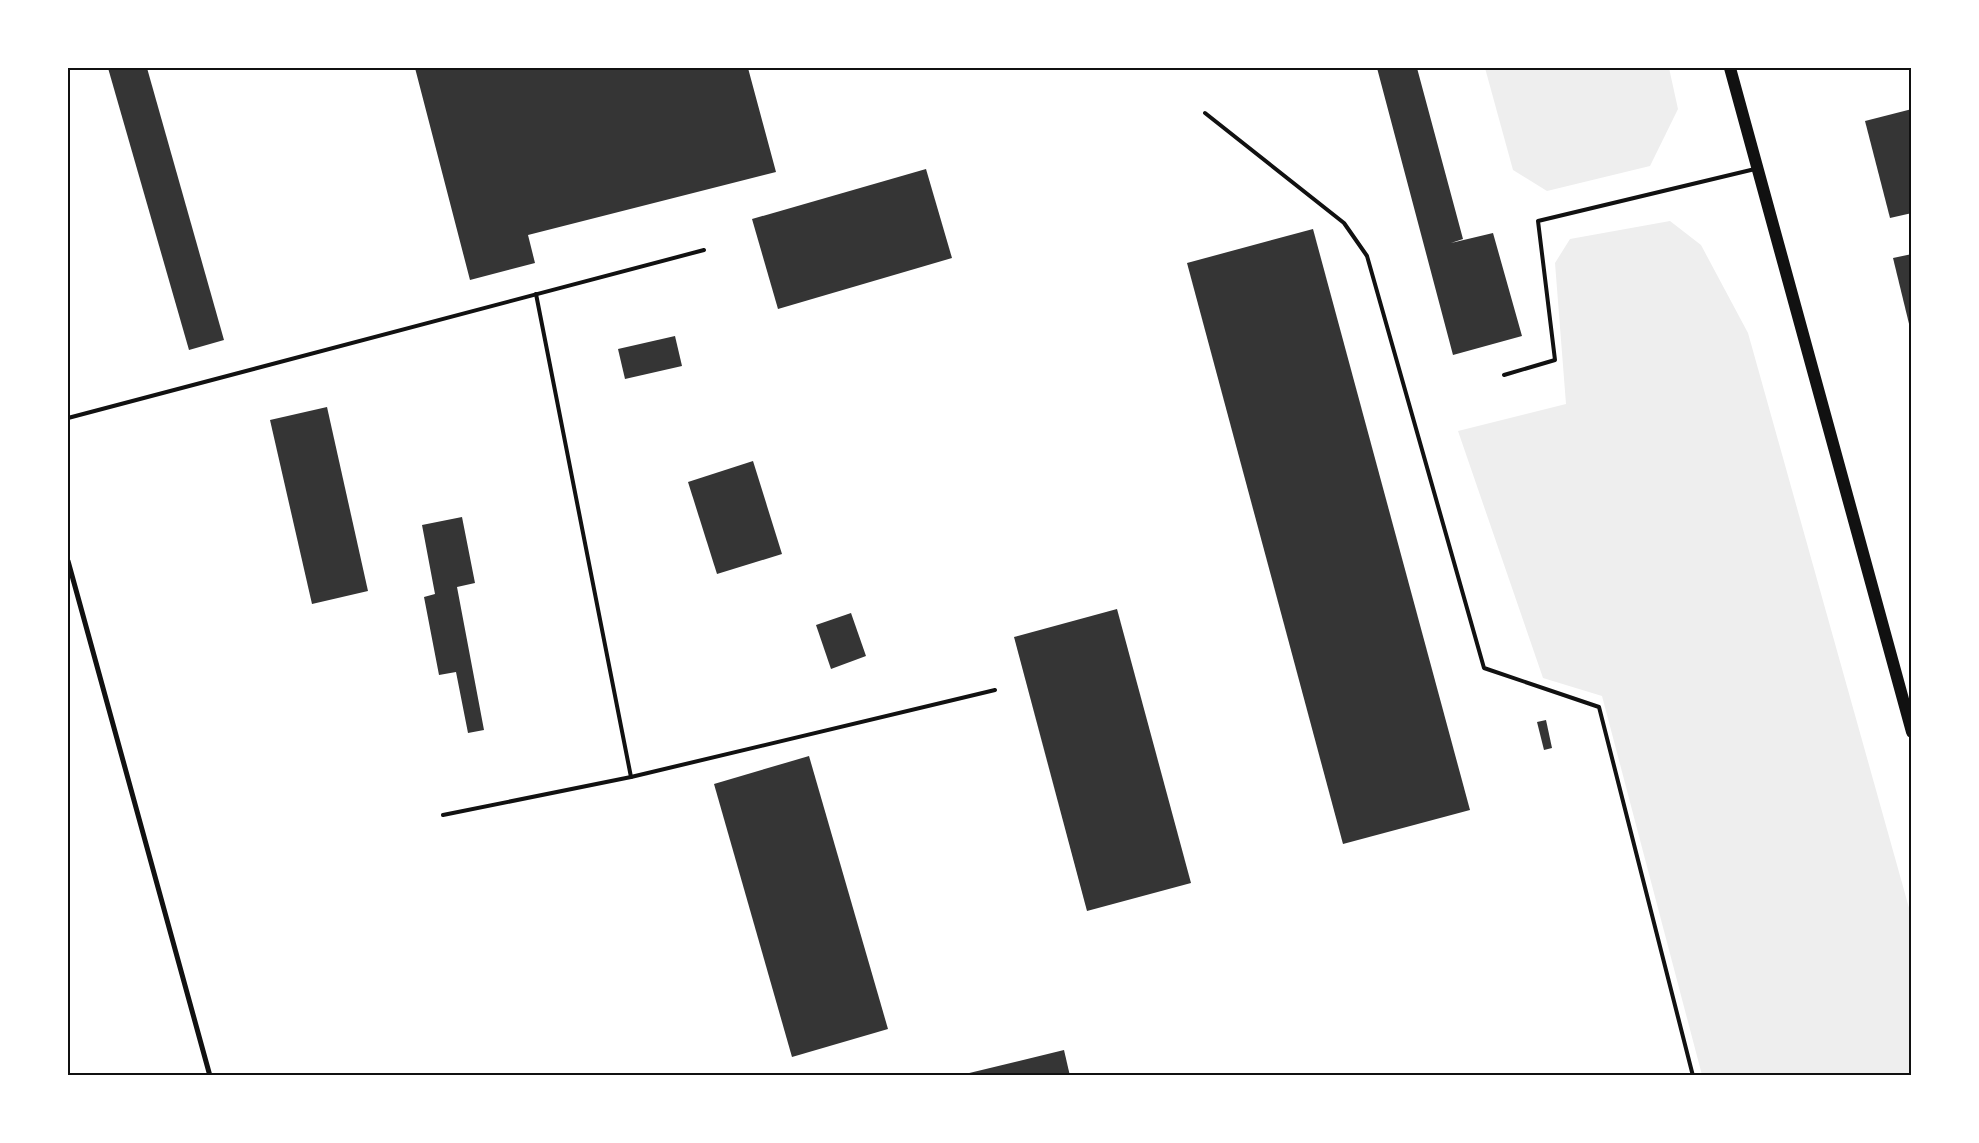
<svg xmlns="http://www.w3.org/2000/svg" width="1979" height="1143" viewBox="0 0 1979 1143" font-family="Manrope,sans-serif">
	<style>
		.green { fill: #eee }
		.building { fill: #353535 }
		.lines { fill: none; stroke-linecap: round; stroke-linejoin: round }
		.service { stroke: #111; stroke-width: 4 }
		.minor { stroke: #111; stroke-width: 5 }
		.primary { stroke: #111; stroke-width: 12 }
		.neatline { fill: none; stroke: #111; stroke-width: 2 }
	</style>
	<rect width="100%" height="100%" fill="#fff"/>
	<g class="green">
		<polygon points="1485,68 1669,68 1678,109 1650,166 1547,191 1513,170"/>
		<polygon points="1670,221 1701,245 1748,333 1911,915 1911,1075 1702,1075 1602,696 1543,678 1458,431 1566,404 1555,263 1570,239"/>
	</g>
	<g class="building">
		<polygon points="108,68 147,68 224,340 189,350"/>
		<polygon points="415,68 748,68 776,172 528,235 535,263 470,280"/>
		<polygon points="1377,68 1417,68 1463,239 1451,243 1493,233 1522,336 1453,355"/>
		<polygon points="1912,109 1912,213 1890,218 1865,121"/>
		<polygon points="926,169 952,258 778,309 752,219"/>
		<polygon points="1313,229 1470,810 1343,844 1187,263"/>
		<polygon points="1912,254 1912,332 1911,332 1893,258"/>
		<polygon points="675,336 682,366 625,379 618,349"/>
		<polygon points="327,407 368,591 312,604 270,420"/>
		<polygon points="753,461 782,554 717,574 688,482"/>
		<polygon points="462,517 475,583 457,587 484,730 468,733 456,672 439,675 424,597 435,594 422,525"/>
		<polygon points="1117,609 1191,883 1087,911 1014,637"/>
		<polygon points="851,613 866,656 831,669 816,625"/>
		<polygon points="1546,720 1552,748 1544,750 1537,722"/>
		<polygon points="809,756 888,1029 792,1057 714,784"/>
		<polygon points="1064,1050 1070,1076 961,1076 961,1075"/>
	</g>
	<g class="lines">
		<g class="service">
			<polyline points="1205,113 1344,223 1367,256 1484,668 1599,707 1693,1076"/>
			<polyline points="536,294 631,777"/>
			<polyline points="1504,375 1555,360 1538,221 1755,169"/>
			<polyline points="68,418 704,250"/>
			<polyline points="443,815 631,777 995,690"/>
		</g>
		<polyline class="minor" points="68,561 210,1076"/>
		<polyline class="primary" points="1730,68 1912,732"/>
	</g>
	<rect width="1979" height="1143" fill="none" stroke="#ffffff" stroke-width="138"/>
	<rect x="69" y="69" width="1841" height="1005" class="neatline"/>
</svg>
